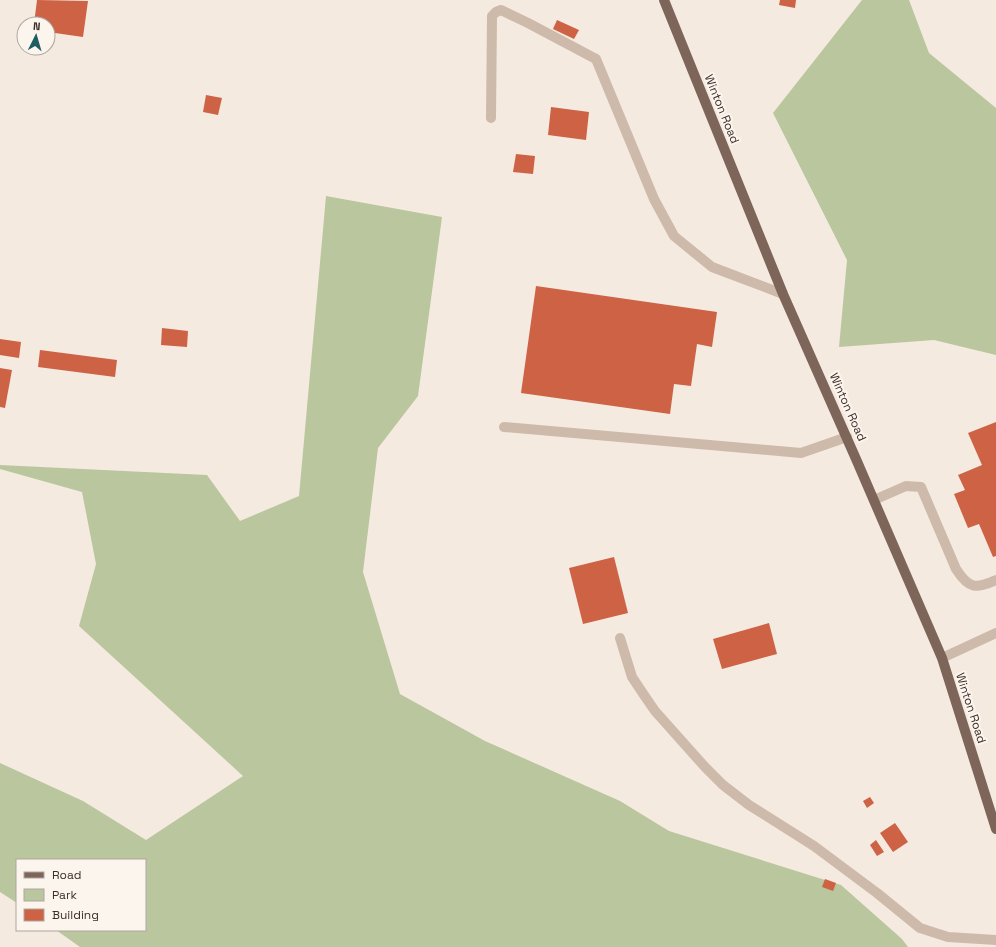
<svg xmlns="http://www.w3.org/2000/svg" width="996" height="947" viewBox="0 0 996 947" font-family="'Space Grotesk',sans-serif">
	<style>
		.green { fill: #bac69e }
		.building { fill: #cd6245 }
		.lines { fill: none; stroke-linecap: round; stroke-linejoin: round }
		.minor { stroke: #cebaaa; stroke-width: 10 }
		.major { stroke: #7e655a; stroke-width: 10 }
		.labels { text-anchor: middle; stroke-width: 4; stroke-linejoin: round; paint-order: stroke }
		.street-label { font-size: 12px; fill: #3c2f2a; stroke: #fcf5ed }
	</style>
	<rect width="100%" height="100%" fill="#f5eae0"/>
	<g class="green">
		<polygon points="862,0 909,0 929,53 996,108 996,355 934,340 839,347 847,260 773,113"/>
		<polygon points="326,196 442,217 418,396 378,448 363,572 400,694 485,741 620,801 669,831 841,885 902,939 908,947 80,947 56,930 145,930 145,860 17,860 17,903 0,892 0,763 83,801 146,840 243,776 79,626 96,564 82,492 0,469 0,465 207,475 240,521 299,496"/>
	</g>
	<g class="building">
		<polygon points="37,0 88,1 83,37 48,32 48,24 34,24"/>
		<polygon points="780,0 796,0 795,8 779,5"/>
		<polygon points="557,20 579,30 574,39 553,29"/>
		<polygon points="206,95 222,98 218,115 203,112"/>
		<polygon points="551,107 589,112 586,140 548,135"/>
		<polygon points="516,154 535,156 533,174 513,172"/>
		<polygon points="536,286 717,312 712,347 697,344 691,386 674,384 670,414 521,393"/>
		<polygon points="162,328 188,331 187,347 161,345"/>
		<polygon points="0,339 21,342 19,358 0,355"/>
		<polygon points="40,350 117,360 115,377 38,367"/>
		<polygon points="0,368 12,370 5,408 0,407"/>
		<polygon points="996,422 996,556 993,557 979,524 968,528 954,494 965,490 958,475 982,465 968,433"/>
		<polygon points="614,557 628,613 583,624 569,568"/>
		<polygon points="769,623 777,654 722,669 713,639"/>
		<polygon points="870,797 874,803 867,808 863,801"/>
		<polygon points="895,823 908,842 893,852 880,833"/>
		<polygon points="876,840 884,852 877,856 870,845"/>
		<polygon points="825,879 836,883 833,891 822,887"/>
	</g>
	<g class="lines">
		<g class="minor">
			<polyline points="491,118 492,16 496,12 501,10 528,23 596,59 654,199 674,236 712,267 783,294"/>
			<polyline points="504,427 801,453 847,437"/>
			<path d="M874,500L906,486L921,487L956,569C969,589 975,589 996,580"/>
			<polyline points="620,638 632,677 644,695 655,711 705,767 723,785 749,805 814,846 877,893 920,928 948,937 996,940"/>
			<polyline points="942,658 996,633"/>
		</g>
		<polyline class="major" points="664,0 783,294 856,459 942,658 996,829"/>
	</g>
	<g class="labels">
		<g class="street-label">
			<text transform="translate(722 109) rotate(68)" y="4">Winton Road</text>
			<text transform="translate(848 407) rotate(66)" y="4">Winton Road</text>
			<text transform="translate(971 708) rotate(72)" y="4">Winton Road</text>
		</g>
	</g>
	<rect x="16" y="859" width="130" height="72" fill="#fcf5ed" stroke="#afa69f"/>
	<rect x="24" y="872" width="20" height="6" fill="#7e655a" stroke="#afa69f"/>
	<text x="52" y="879" font-size="12" fill="#3c2f2a">Road</text>
	<rect x="24" y="889" width="20" height="12" fill="#bac69e" stroke="#afa69f"/>
	<text x="52" y="899" font-size="12" fill="#3c2f2a">Park</text>
	<rect x="24" y="909" width="20" height="12" fill="#cd6245" stroke="#afa69f"/>
	<text x="52" y="919" font-size="12" fill="#3c2f2a">Building</text>
	<g transform="translate(36 36) rotate(5)"><circle r="19" fill="#fcf5ed" stroke="#afa69f"/>
	<path d="M0-3L7 15L0 10L-7 15Z" fill="#1c5e61"/>
	<text y="-6" font-size="11" font-weight="bold" text-anchor="middle" fill="#3c2f2a">N</text>
	</g>
</svg>
